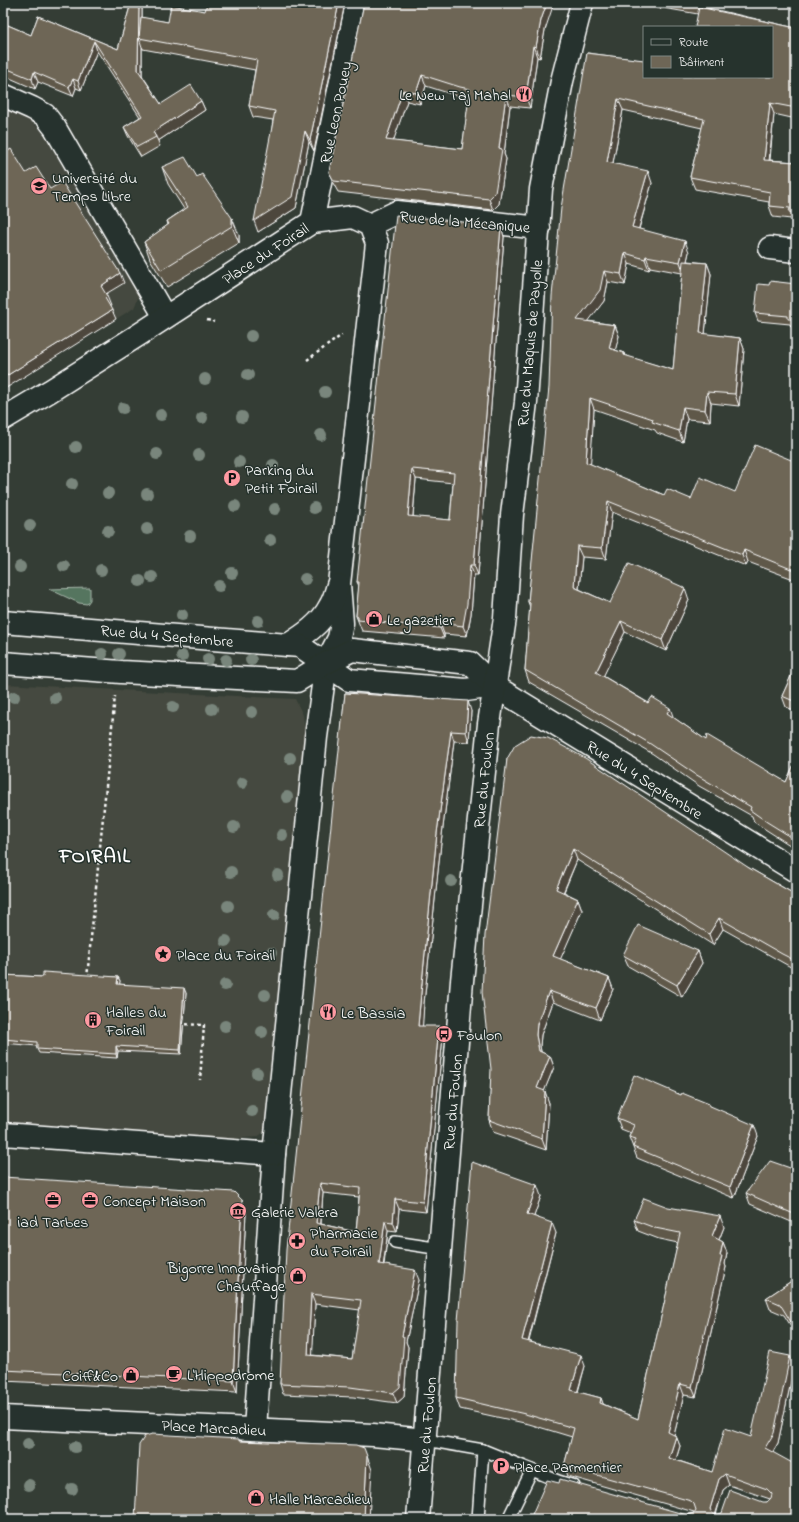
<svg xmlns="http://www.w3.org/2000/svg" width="799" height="1522" viewBox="0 0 799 1522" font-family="'Indie Flower',sans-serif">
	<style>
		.built { fill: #45493f }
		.green { fill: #55755e; stroke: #aabaae }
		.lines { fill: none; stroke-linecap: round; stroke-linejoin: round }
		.lane-casing { stroke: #fff; stroke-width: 14 }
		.street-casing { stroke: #fff; stroke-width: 25 }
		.secondary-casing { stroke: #fff; stroke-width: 25 }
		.path { stroke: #fff; stroke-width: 2.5; stroke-dasharray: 3 3; stroke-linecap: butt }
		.lane { stroke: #26332d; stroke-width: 11 }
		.street { stroke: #26332d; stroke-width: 22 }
		.secondary { stroke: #26332d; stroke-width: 22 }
		.tree { fill: #79867c }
		.wall { fill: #5f584a; stroke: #fff; fill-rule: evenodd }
		.shaded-wall { fill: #4d473c; stroke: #fff }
		.building { fill: #6e6656; stroke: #fff; fill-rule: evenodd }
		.labels { text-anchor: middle; stroke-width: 3; stroke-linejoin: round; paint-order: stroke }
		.poi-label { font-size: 16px; fill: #fff; stroke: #26332d; text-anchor: start }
		.street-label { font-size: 16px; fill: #fff; stroke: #26332d }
		.district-label { font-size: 20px; font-weight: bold; letter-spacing: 1px; fill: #fff; stroke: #26332d }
	</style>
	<rect width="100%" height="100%" fill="#343d35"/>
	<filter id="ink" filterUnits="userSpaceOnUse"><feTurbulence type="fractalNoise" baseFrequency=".025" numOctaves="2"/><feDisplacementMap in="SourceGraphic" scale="8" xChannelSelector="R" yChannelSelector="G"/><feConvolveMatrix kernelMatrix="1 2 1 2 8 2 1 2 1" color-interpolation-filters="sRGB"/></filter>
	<g filter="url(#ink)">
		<g class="built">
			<polygon points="3,106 21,113 42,131 122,268 140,293 134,308 90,335 3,253"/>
			<polygon points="3,684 295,699 303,715 308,750 266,1131 257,1137 232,1139 3,1123"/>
		</g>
		<polygon class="green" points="90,588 90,600 87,604 79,603 49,589"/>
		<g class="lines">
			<g class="lane-casing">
				<g id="lane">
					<polyline points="395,1242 441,1249"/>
					<polyline points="426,1440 483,1450 532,1470 508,1519"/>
					<polyline points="532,1470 558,1481 574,1486"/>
					<polyline points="478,1519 483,1450"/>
				</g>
			</g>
			<g class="street-casing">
				<g id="street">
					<polyline points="3,95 32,108 45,115 55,128 165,317"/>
					<polyline points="312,222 357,3"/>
					<polyline points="370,225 397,212 539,228"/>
					<polyline points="770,248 796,251"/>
					<polyline points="3,419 50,391 140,334 312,222 353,217 370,225 377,243 339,584 342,623 339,638 326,663 316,737 274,1154 255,1429"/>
					<path d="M288,645C304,635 321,624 330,606C334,600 336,592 338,585"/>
					<polyline points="3,1134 274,1154"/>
					<polyline points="3,1417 373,1435 426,1440"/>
				</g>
			</g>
			<g class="secondary-casing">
				<g id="secondary">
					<polyline points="3,622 300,646 349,680 466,690 494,686"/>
					<polyline points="3,663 121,672 297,681 326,663 352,650 470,663 494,686 796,871"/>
					<polyline points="418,1519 462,981 489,724 505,618 512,515 526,402 541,189 562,81 582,3"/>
				</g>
			</g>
			<g class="path">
				<polyline points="207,320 214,322"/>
				<polyline points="307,360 342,335"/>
				<polyline points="87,978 115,696"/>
				<polyline points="180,1024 204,1025 200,1080"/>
			</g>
			<use href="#lane" class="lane"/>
			<use href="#street" class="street"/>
			<use href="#secondary" class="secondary"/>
		</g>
		<g class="tree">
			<circle cx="251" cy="336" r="6"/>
			<circle cx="248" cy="375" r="6"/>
			<circle cx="205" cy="379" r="6"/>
			<circle cx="325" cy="392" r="6"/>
			<circle cx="123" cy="408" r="6"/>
			<circle cx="161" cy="415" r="6"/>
			<circle cx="242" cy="417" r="6"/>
			<circle cx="202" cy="418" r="6"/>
			<circle cx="321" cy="435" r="6"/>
			<circle cx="76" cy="447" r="6"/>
			<circle cx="157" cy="454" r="6"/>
			<circle cx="199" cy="455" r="6"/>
			<circle cx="239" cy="462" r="6"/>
			<circle cx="273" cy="465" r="6"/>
			<circle cx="72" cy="484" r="6"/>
			<circle cx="108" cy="493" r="6"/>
			<circle cx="147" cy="494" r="6"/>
			<circle cx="235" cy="506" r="6"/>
			<circle cx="314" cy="508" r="6"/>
			<circle cx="275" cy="509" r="6"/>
			<circle cx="30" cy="525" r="6"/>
			<circle cx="147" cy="529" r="6"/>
			<circle cx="108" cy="531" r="6"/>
			<circle cx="190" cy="536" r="6"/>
			<circle cx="270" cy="540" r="6"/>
			<circle cx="64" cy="566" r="6"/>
			<circle cx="20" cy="567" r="6"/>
			<circle cx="101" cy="570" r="6"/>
			<circle cx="232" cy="573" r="6"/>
			<circle cx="152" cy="577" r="6"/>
			<circle cx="305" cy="579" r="6"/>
			<circle cx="140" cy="581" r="6"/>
			<circle cx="219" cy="586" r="6"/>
			<circle cx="182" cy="615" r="6"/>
			<circle cx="258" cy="621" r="6"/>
			<circle cx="102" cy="654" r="6"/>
			<circle cx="119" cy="654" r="6"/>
			<circle cx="182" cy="656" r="6"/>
			<circle cx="208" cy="659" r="6"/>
			<circle cx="226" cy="660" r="6"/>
			<circle cx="251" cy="660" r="6"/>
			<circle cx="14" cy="697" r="6"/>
			<circle cx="55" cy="698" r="6"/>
			<circle cx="173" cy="707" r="6"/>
			<circle cx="212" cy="709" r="6"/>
			<circle cx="252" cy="712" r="6"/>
			<circle cx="290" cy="758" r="6"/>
			<circle cx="242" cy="783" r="6"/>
			<circle cx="287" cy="797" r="6"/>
			<circle cx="234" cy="827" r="6"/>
			<circle cx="282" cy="835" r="6"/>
			<circle cx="231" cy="872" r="6"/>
			<circle cx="278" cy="875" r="6"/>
			<circle cx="451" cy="881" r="6"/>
			<circle cx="228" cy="906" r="6"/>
			<circle cx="274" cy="915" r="6"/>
			<circle cx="226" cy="941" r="6"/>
			<circle cx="271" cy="953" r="6"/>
			<circle cx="225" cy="985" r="6"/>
			<circle cx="265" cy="995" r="6"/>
			<circle cx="225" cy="1026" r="6"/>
			<circle cx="262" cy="1032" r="6"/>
			<circle cx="257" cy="1073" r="6"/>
			<circle cx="252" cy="1111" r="6"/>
			<circle cx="28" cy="1444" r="6"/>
			<circle cx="75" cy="1447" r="6"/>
			<circle cx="29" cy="1485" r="6"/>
			<circle cx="72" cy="1489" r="6"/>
		</g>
		<g class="wall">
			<polygon points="131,3 140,3 142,9 142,18 168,22 205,11 345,3 314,151 309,142 296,208 258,232 273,120 253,117 249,106 255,70 143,49 142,47 142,75 161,104 201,101 205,110 158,141 160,146 141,157 128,136 124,127 140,117 97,51 81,90 76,88 73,96 38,82 35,89 3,75 3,23 31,35 38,16 118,49"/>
			<path d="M364,3L545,30L540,58L537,57L530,108L510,106L504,154L506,159L499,204L493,210L338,192L333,183L329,172ZM426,86L464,98L469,99L462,149L393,141L407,101L420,104Z"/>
			<path d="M634,3H709L708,8L796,28V119L774,114L770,160L796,162V224L793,223L791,219L773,217L769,206V202L695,189L690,177L702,128L623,110L613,163L652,183L639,229L689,252L687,261L707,263L711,274L705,334L740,338L744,349L739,406L711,403L710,421L687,419L683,442L657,433L655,430L594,409L590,464L664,495L691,499L735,492L796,462V580L748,562L746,566L612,512L606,559L582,557L579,589L610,603L689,600L666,651L625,632L603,676L674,718L706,740L786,782L796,760V849L754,822L752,816L699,786L653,754L529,682L525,670L530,607L528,602L587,53L772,77L698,14ZM629,264L649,270L650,267L682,273L673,370L625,356L624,353L615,350L619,336L615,325L588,321L604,301L608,282L625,285Z"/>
			<polygon points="162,167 197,177 239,235 239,243 167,287 150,259 144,242 168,225 167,221 184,209 168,184"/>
			<path d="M501,226L504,237L478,575H474L471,614L467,636L444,634V638L362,631L356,616L359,586L357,582ZM416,479L453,483L450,520L413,517Z"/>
			<polygon points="796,284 796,327 791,327 790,324 758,321 755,313 769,285"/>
			<polygon points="796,665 796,711 786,707 782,696"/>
			<path d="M345,693L471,711L469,742L454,741L441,843L424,1003L422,1026L443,1036L426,1212L399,1209L397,1232L388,1231L384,1265L419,1280L406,1342L408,1347L404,1397L397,1403L353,1397L283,1394L280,1384ZM323,1193L359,1197L356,1232L321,1224ZM315,1304L360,1310L352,1359L312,1355Z"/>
			<polygon points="507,759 749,868 796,895 796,970 723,929 713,945 577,860 564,892 578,899 582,910 560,959 609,978 613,989 600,1020 553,1002 541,1035 540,1046 541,1052 550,1056 554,1067 544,1091 549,1103 546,1150 493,1132 489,1120"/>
			<polygon points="698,951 702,963 682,997 628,966 623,955"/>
			<polygon points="3,975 43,977 118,977 120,981 119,984 186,993 181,1054 118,1051 117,1058 39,1053 37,1049 37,1046 3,1043"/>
			<polygon points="681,1095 709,1104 710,1106 758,1136 734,1198 637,1158 629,1137 631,1133 621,1129 617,1118"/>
			<polygon points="796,1170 796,1224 750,1204 746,1193"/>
			<polygon points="3,1177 246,1212 237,1392 3,1381"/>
			<path d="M541,1196L534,1216L556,1233L529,1341L585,1366L578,1392L601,1398L603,1404L638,1419L678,1243L659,1239L638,1231L634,1220L724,1227L719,1240L723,1242L727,1253L725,1264L726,1267L696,1397L684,1395L674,1435L676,1436L680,1446L676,1460L712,1472L751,1437L794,1367L778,1443L773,1452L796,1519L687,1515L694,1513V1512L568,1476L564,1466L572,1437L529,1424L460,1409L456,1398ZM729,1485L770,1499L767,1502L716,1515L723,1490Z"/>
			<polygon points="796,1278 796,1334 784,1315 770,1309 766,1298"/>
		</g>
		<g class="shaded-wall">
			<polygon points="139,3 140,3 142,9 142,39 139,38 142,47 142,79 138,70"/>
			<polygon points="339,3 345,3 314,151 310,140"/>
			<polygon points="547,3 554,3 545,30 540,58 536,47 541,20"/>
			<polygon points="702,3 709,3 706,16 701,5"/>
			<polygon points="94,41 97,51 81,90 78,81"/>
			<polygon points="533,46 537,57 530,108 526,97"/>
			<polygon points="34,72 38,82 35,89 32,79"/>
			<polygon points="422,75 426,86 420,104 416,93"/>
			<polygon points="73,79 76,88 73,96 69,87"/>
			<polygon points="403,90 407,101 390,151 386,140"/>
			<polygon points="506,95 510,106 504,154 506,159 499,204 493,210 489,199 499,148"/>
			<polygon points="618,99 623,110 611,173 607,162"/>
			<polygon points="201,101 205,110 158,141 156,137 153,132"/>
			<polygon points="770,103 774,114 768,171 764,160"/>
			<polygon points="305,131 309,142 296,208 258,232 254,221"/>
			<polygon points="648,171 652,183 636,238 632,227"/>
			<polygon points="232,218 239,235 239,243 232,226"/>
			<polygon points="501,226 504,237 478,575 474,565"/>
			<polygon points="685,241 689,252 684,274 680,262"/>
			<polygon points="625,253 629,264 625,285 621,274"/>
			<polygon points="646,256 650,267 649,270 645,259"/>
			<polygon points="707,263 711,274 704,344 700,333"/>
			<polygon points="604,271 608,282 604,301 581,331 577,320"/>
			<polygon points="120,273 124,283 104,295 101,286"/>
			<polygon points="107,296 111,306 108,307 105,298"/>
			<polygon points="112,310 116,319 3,390 3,378"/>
			<polygon points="615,325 619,336 613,359 609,348"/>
			<polygon points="740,338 744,349 739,406 735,394"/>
			<polygon points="707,392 711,403 710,421 705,410"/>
			<polygon points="590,398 594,409 590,474 586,462"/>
			<polygon points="683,407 687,419 683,442 679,431"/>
			<polygon points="412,469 416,479 412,527 408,516"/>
			<polygon points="608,501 612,512 606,559 602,548"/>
			<polygon points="577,546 582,557 578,598 574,587"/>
			<polygon points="744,550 748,562 746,566 742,555"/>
			<polygon points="470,565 474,575 471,614 467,636 463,626"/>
			<polygon points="685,588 689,600 666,651 662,640"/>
			<polygon points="621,621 625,632 600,683 596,672"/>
			<polygon points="440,623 444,634 444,638 440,628"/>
			<polygon points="468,701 471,711 469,742 466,732"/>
			<polygon points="670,708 674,719 667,713"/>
			<polygon points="451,731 454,741 441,843 424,1003 422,1036 418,1026 421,993 437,833"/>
			<polygon points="573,849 577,860 560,900 556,889"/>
			<polygon points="578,899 582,910 557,967 553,956"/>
			<polygon points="719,918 723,929 713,945 709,934"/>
			<polygon points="698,951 702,963 682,997 677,985"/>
			<polygon points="118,977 120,981 119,988 117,984"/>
			<polygon points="609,978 613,989 600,1020 596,1008"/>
			<polygon points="184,988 186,993 181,1054 180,1050"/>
			<polygon points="549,991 553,1002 541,1035 540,1046 543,1062 539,1051 536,1035 537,1024"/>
			<polygon points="439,1026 443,1036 426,1212 423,1202"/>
			<polygon points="116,1046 118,1051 117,1058 116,1054"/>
			<polygon points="550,1056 554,1067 541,1099 537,1088"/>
			<polygon points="545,1091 549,1103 546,1150 542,1139"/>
			<polygon points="754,1125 758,1136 734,1198 730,1187"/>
			<polygon points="320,1183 323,1193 320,1233 316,1223"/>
			<polygon points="537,1185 541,1196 531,1225 527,1214"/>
			<polygon points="395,1199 399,1209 397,1232 393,1222"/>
			<polygon points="242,1200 246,1212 237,1392 233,1381"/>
			<polygon points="720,1216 724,1227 716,1247 712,1236"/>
			<polygon points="385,1221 388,1231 382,1274 379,1264"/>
			<polygon points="552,1223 556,1233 526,1350 522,1340"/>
			<polygon points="723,1242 727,1253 725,1264 726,1267 696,1397 692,1387"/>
			<polygon points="415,1270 419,1280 406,1342 408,1347 404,1397 397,1403 393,1393 402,1336"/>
			<polygon points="311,1294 315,1304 312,1365 308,1355"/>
			<polygon points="581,1355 585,1366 575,1400 571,1390"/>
			<polygon points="790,1356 794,1367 778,1443 769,1458 765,1448"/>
			<polygon points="680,1384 684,1395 672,1443 668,1432"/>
			<polygon points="601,1398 605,1409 600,1403"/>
			<polygon points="676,1436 680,1446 673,1469 669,1458"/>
			<polygon points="367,1456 372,1470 369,1519 364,1519"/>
			<polygon points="725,1474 729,1485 723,1490 714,1519 710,1509 719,1479"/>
		</g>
		<g class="building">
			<polygon points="131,3 139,3 138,70 161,104 191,85 201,101 153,132 156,137 137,147 124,127 142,116 94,41 78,81 73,79 69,87 34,72 32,79 3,67 3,23 31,35 38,16 118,49"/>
			<polygon points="207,3 339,3 310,140 305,131 292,197 254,221 275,111 249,106 257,60 139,38 141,17 168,22 171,5 205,11"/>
			<path d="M364,3H547L541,20L536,47L533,46L526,97L506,95L499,148L502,149L495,193L489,199L334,181L329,172ZM422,75L460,87L470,89L462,149L386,140L403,90L416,93Z"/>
			<polygon points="692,3 702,3 701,5"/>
			<polygon points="699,7 796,28 796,108 770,103 764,160 796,162 796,213 789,212 790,208 769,206 770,192 690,177 704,119 618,99 607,162 648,171 632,227 685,241 680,262 646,256 645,259 625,253 621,274 604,271 600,290 577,320 615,325 609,348 624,353 624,355 673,370 683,261 707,263 700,333 740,338 735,394 707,392 705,410 683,407 679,431 652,422 653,419 590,398 586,462 664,495 667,489 691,499 700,477 735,492 755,445 796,462 796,571 744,550 742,555 608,501 602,548 577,546 574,587 610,603 629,563 685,588 662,640 621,621 596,672 648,703 652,697 670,708 667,713 706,740 707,735 786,782 796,760 796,840 767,822 750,810 751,807 695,774 649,743 525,670 530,603 528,602 549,387 552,296 561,208 587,53 644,60 644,77 772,77 772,27 695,27"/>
			<polygon points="11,149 26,173 36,167 50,189 62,182 120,273 101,286 107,296 105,298 112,310 3,378 3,154"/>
			<polygon points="185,157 197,177 202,174 232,218 232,226 161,270 144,242 169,224 167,221 188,207 162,167"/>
			<path d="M396,215L501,226L474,565H470L467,604L463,626L440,623V628L358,620V617L356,616L359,582H357ZM412,469L454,473L450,520L408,516Z"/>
			<polygon points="770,281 796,284 796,319 788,319 788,316 755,313 758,284 769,285"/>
			<polygon points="796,665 796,702 782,696"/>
			<path d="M345,693L468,701L466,732L451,731L437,833L421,993L418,1026H439L423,1202L395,1199L393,1222L385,1221L379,1264L415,1270L402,1336L404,1337L400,1387L393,1393L350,1387L280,1384L286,1250ZM320,1183L360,1188L356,1232L316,1223ZM311,1294L361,1300L352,1359L308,1355Z"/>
			<polygon points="531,735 548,738 585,758 749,868 796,895 796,961 782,954 719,918 709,934 573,849 556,889 578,899 553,956 609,978 596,1008 549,991 537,1024 536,1035 539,1051 550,1056 537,1088 545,1091 542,1139 489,1120 491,1069 482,992 485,935 507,759 515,745"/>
			<polygon points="638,925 698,951 677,985 623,955"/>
			<polygon points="43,972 118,977 117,984 184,988 180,1050 116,1046 116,1054 37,1049 37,1042 3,1039 3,975 43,977"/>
			<polygon points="634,1075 681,1095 682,1093 709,1104 708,1105 754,1125 730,1187 633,1147 636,1139 629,1137 634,1125 617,1118"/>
			<polygon points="770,1161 796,1170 796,1215 746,1193"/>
			<path d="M472,1162L537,1185L527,1214L552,1223L522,1340L581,1355L571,1390L601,1398L600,1403L638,1419L680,1233L655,1228L634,1220L644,1198L668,1207L720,1216L712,1236L723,1242L720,1256H722L692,1387L680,1384L668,1432L676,1436L669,1458L712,1472L725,1428L751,1437L770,1352L790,1356L774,1433L765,1448L796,1465V1519H530L547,1480L559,1483L560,1479L687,1515L694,1513L696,1510L694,1504L691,1501L564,1466L574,1428L525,1414L456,1398L458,1321ZM725,1474L767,1489L772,1494L771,1498L767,1502H763L730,1490L722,1513L715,1515L712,1513L710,1509L719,1479Z"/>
			<polygon points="3,1177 234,1192 242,1200 233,1381 3,1370"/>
			<polygon points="796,1278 796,1330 780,1304 766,1298"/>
			<polygon points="152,1434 239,1439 239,1441 356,1445 364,1448 367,1456 364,1519 135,1519 139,1445 145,1436"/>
		</g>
	</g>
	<defs>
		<g id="restaurant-disc" transform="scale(0.9)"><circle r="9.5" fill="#ff9aa2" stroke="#26332d"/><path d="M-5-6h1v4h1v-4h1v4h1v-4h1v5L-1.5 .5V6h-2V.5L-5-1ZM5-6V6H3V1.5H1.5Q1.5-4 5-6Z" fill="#111"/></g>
		<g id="university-disc" transform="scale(0.9)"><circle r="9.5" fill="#ff9aa2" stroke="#26332d"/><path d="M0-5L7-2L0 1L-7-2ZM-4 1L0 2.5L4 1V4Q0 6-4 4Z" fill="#111"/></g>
		<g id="parking-disc" transform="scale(0.9)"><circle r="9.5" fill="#ff9aa2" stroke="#26332d"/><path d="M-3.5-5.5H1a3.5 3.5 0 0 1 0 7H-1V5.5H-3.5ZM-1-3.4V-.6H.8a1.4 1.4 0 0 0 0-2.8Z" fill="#111"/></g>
		<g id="shop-disc" transform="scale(0.9)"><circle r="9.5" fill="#ff9aa2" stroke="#26332d"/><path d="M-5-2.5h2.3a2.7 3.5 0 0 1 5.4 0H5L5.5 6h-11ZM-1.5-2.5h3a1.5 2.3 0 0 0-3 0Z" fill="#111"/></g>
		<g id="sight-disc" transform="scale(0.9)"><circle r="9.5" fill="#ff9aa2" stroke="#26332d"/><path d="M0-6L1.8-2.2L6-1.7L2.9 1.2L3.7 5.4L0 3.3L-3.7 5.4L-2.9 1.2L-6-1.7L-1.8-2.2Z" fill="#111"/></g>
		<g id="building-disc" transform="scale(0.9)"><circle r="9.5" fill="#ff9aa2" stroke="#26332d"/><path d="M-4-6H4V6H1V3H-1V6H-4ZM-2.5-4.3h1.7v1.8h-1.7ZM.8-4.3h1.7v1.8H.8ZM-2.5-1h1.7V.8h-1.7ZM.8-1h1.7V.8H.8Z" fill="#111"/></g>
		<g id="bus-disc" transform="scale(0.9)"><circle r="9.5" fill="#ff9aa2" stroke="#26332d"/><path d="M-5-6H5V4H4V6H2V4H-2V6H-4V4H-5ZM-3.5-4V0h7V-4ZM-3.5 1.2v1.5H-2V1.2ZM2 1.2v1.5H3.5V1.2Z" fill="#111"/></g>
		<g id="office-disc" transform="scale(0.9)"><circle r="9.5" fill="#ff9aa2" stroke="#26332d"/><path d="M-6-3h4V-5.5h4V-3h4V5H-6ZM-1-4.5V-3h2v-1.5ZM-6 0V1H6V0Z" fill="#111"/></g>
		<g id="museum-disc" transform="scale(0.9)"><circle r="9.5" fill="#ff9aa2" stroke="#26332d"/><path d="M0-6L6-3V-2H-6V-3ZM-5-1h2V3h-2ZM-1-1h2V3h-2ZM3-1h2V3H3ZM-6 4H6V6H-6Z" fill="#111"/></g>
		<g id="pharmacy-disc" transform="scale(0.9)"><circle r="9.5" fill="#ff9aa2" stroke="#26332d"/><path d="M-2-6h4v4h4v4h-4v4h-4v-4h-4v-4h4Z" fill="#111"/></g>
		<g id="cafe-disc" transform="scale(0.9)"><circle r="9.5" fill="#ff9aa2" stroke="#26332d"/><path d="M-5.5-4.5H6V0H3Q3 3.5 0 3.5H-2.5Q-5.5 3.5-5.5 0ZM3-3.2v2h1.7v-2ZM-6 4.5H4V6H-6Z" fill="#111"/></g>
	</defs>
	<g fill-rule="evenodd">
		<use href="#restaurant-disc" x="524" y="94"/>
		<use href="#university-disc" x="39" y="186"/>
		<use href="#parking-disc" x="232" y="478"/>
		<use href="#shop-disc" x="374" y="619"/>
		<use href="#sight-disc" x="163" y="954"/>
		<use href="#restaurant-disc" x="328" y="1012"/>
		<use href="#building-disc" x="93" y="1020"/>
		<use href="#bus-disc" x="444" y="1034"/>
		<use href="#office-disc" x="53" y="1200"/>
		<use href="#office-disc" x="90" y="1200"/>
		<use href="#museum-disc" x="238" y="1211"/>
		<use href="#pharmacy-disc" x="297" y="1241"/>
		<use href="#shop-disc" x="298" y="1276"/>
		<use href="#cafe-disc" x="174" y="1374"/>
		<use href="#shop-disc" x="131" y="1375"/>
		<use href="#parking-disc" x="501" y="1466"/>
		<use href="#shop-disc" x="256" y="1498"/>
	</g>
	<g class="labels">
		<g class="poi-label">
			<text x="511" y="100" text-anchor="end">Le New Taj Mahal</text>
			<text x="52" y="183">Université du<tspan x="52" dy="18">Temps Libre</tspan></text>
			<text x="245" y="475">Parking du<tspan x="245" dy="18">Petit Foirail</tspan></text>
			<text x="387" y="625">Le gazetier</text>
			<text x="176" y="960">Place du Foirail</text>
			<text x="106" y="1017">Halles du<tspan x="106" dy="18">Foirail</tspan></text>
			<text x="341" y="1018">Le Bassia</text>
			<text x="457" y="1040">Foulon</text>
			<text x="103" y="1206">Concept Maison</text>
			<text x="251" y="1217">Galerie Valera</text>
			<text x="53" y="1227" text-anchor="middle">iad Tarbes</text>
			<text x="310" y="1238">Pharmacie<tspan x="310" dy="18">du Foirail</tspan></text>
			<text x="285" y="1273" text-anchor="end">Bigorre Innovation<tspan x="285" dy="18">Chauffage</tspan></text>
			<text x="187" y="1380">L'Hippodrome</text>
			<text x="118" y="1381" text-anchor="end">Coiff&amp;Co</text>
			<text x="514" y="1472">Place Parmentier</text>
			<text x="269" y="1504">Halle Marcadieu</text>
		</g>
		<g class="street-label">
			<text transform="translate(335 112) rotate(-78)" y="6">Rue Leon Pouey</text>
			<text transform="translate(465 221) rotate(5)" y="6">Rue de la Mécanique</text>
			<text transform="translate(265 253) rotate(-33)" y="6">Place du Foirail</text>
			<text transform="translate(529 343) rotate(-85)" y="6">Rue du Maquis de Payolle</text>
			<text transform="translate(167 635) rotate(5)" y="6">Rue du 4 Septembre</text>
			<text transform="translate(645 779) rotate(32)" y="6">Rue du 4 Septembre</text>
			<text transform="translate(483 780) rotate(-84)" y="6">Rue du Foulon</text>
			<text transform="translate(452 1102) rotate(-85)" y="6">Rue du Foulon</text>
			<text transform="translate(426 1425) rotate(-85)" y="6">Rue du Foulon</text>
			<text transform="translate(214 1427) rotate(3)" y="6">Place Marcadieu</text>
		</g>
		<g class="district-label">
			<text x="95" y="862">FOIRAIL</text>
		</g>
	</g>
	<rect width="799" height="1522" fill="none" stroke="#26332d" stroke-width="16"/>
	<rect x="8" y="8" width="783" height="1506" fill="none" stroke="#fff" stroke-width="1.5" filter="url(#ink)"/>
	<rect x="643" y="26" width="130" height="52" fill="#26332d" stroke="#7d8581"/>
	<rect x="651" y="39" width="20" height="6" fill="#26332d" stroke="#7d8581"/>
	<text x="679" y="46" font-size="12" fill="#ffffff">Route</text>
	<rect x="651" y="56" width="20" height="12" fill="#6e6656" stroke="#7d8581"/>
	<text x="679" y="66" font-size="12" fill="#ffffff">Bâtiment</text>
</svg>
